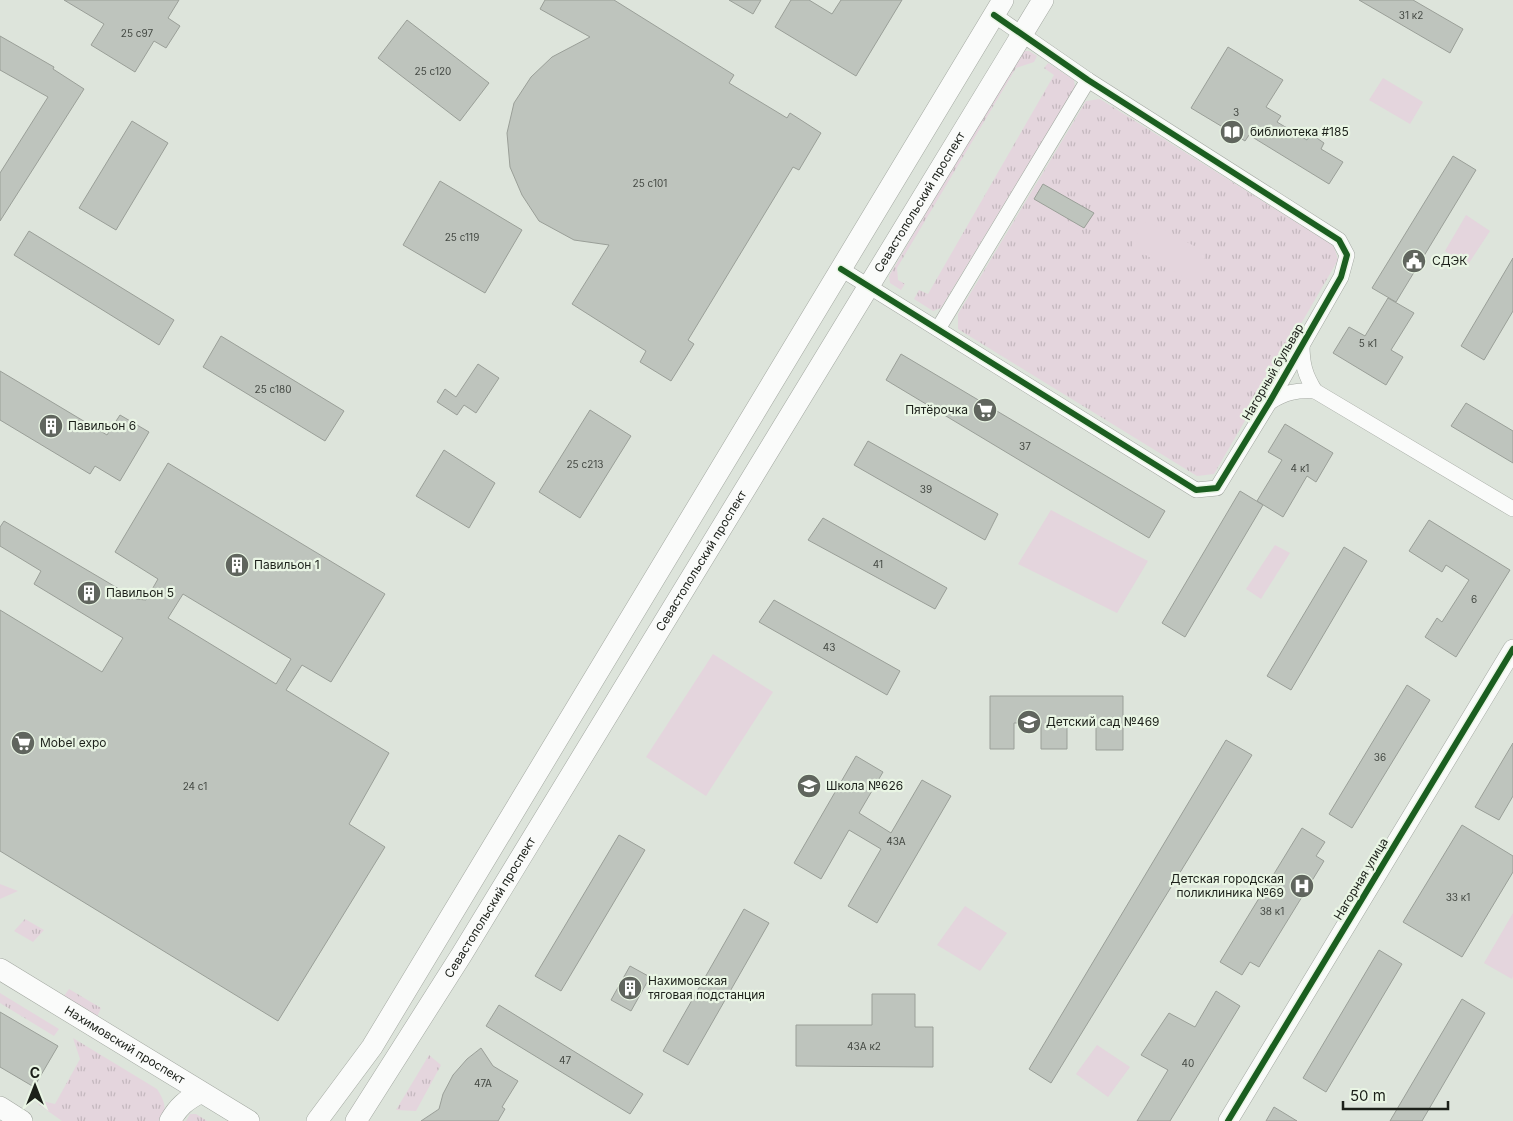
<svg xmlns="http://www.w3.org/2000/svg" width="1513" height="1121" viewBox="0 0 1513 1121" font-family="Inter,sans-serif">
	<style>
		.grass { fill: url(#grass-tufts) }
		.park { fill: #e4d5dd }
		.building { fill: #bec4bd; stroke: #9a9f98; fill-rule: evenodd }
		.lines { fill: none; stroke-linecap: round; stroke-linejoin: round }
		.minor-casing { stroke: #a3a8a1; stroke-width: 16 }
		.tertiary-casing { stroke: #a3a8a1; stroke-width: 20 }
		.secondary-casing { stroke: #a3a8a1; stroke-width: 22 }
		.minor { stroke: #fafbfa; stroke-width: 15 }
		.tertiary { stroke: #fafbfa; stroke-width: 19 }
		.secondary { stroke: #fafbfa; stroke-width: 21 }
		.cycleway-casing { stroke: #e9f5e4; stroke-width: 9 }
		.cycleway { stroke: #1b5e20; stroke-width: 6 }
		.labels { text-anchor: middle; stroke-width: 4.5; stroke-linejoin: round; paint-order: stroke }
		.number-label { font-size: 10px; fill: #444943 }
		.poi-label { font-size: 12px; fill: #1c201a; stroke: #e9f5e4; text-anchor: start }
		.street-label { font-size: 12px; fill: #1c201a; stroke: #e9f5e4 }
	</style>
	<defs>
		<pattern id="grass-tufts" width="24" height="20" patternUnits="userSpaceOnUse" patternTransform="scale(1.25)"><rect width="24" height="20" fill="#e4d5dd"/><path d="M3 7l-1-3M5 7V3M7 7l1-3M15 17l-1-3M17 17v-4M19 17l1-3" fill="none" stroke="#c3b7bd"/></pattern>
	</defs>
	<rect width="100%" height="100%" fill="#dde4db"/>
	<g class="grass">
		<polygon points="1021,51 1029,51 1037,56 1034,62 1016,68 897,268 898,280 905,284 901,290 890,283 889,276"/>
		<polygon points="1048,63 1074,80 1075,87 941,308 933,311 914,299 919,290 928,294 1054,75 1044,68"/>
		<polygon points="1100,99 1334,246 1338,260 1214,474 1197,476 958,329 958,314 1086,101"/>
		<polygon points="0,884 18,891 0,899"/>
		<polygon points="25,919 44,930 33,942 14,931"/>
		<polygon points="69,989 101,1008 97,1017 64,996"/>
		<polygon points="0,993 59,1029 54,1036 0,1003"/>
		<path d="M73,1038L157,1089C164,1100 168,1109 161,1121H62L38,1104V1100L55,1104L80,1059Z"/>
		<polygon points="429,1055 441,1065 416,1111 396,1110"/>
		<polygon points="190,1114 196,1114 207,1121 186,1121"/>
	</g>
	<g class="park">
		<polygon points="1383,78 1423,102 1410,124 1369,100"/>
		<polygon points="1466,215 1490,231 1467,266 1445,251"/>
		<polygon points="1148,222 1202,250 1205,257 1190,281 1132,247 1132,242 1144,223"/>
		<polygon points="1051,510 1148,561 1117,613 1018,564"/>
		<polygon points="1275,545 1290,553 1261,599 1246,589"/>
		<polygon points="713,654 773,692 706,796 646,757"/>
		<polygon points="965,906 1007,933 980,971 937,945"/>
		<polygon points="1513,913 1513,976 1512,979 1484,963"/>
		<polygon points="1097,1045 1130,1067 1108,1097 1076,1074"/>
	</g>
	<g class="building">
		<polygon points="64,0 179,0 168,18 180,26 166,48 154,41 135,72 91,45 104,24"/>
		<polygon points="545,0 614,0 734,75 729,83 787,118 790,113 821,133 799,170 793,167 688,340 694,344 671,381 640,362 646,351 572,304 609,245 574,240 539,221 522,195 510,167 507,133 514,103 531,77 552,57 590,37 540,9"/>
		<polygon points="729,0 761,0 753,14"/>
		<polygon points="791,0 809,0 832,14 841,0 902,0 856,76 775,27"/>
		<polygon points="1359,0 1413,0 1463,29 1450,53"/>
		<polygon points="407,20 489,83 460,121 378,58"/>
		<polygon points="0,36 54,67 53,69 84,89 0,221 0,173 48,97 0,70"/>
		<polygon points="1228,47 1283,80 1266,107 1281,116 1277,122 1307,140 1311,134 1324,143 1321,149 1343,162 1329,184 1249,135 1245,141 1237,136 1233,143 1222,137 1226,129 1191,108"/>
		<polygon points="132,121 168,143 116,230 79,208"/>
		<polygon points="1453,156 1476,170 1396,302 1372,288"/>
		<polygon points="440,181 522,230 485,293 403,245"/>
		<polygon points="1043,184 1094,213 1084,228 1034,199"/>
		<polygon points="29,231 174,320 159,345 14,255"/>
		<polygon points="1513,258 1513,311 1484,360 1461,346"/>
		<polygon points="1388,298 1414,313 1391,350 1403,357 1386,385 1333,353 1349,327 1365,336"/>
		<polygon points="221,336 344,411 325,441 203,367"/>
		<polygon points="901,354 1165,511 1149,538 886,380"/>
		<polygon points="478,364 499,378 476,413 464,405 457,415 437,402 445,389 456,397"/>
		<polygon points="0,371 107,435 120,415 149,432 120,481 95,466 90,474 0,420"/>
		<polygon points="1466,403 1513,431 1513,463 1451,426"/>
		<polygon points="590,410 631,436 580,518 539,492"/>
		<polygon points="1285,424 1333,453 1316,482 1307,476 1283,517 1257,501 1282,460 1268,452"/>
		<polygon points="868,441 998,514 985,540 854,465"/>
		<polygon points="444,450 495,483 469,528 416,496"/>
		<path d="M168,463L385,594L331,682L302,665L286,690L389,753L349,824L385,847L278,1021L0,851V610L102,672L123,638L34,584L41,571L0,546V527L4,521L136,599L146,600L158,579L115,552ZM183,594L291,659L276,684L168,618Z"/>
		<polygon points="1240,491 1263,505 1185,637 1162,623"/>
		<polygon points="823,518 947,588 935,609 808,540"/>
		<polygon points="1429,520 1510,570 1456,657 1425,637 1437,618 1442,622 1469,580 1446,565 1442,572 1409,551"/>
		<polygon points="1344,547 1367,561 1291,690 1267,676"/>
		<polygon points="774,600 900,671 887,695 759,622"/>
		<polygon points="1407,685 1430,700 1352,828 1329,814"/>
		<polygon points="990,696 1123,696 1123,750 1096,750 1096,721 1067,721 1067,749 1041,749 1041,723 1014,723 1014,749 990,749"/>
		<polygon points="1226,740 1252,755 1051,1083 1029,1069"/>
		<polygon points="1513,743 1513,796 1499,820 1475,807"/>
		<polygon points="856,756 883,772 859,813 891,833 922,780 951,796 877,923 848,906 881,849 849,830 821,879 794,863"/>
		<polygon points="1462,825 1513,856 1513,872 1462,957 1403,922"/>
		<polygon points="1302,828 1325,842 1316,856 1324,861 1259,967 1250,962 1242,975 1220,962"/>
		<polygon points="619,835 645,850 561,991 535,976"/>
		<polygon points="744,909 769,923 688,1065 663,1051"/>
		<polygon points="1379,950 1402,964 1326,1092 1303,1078"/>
		<polygon points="630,966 650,977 631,1011 611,1000"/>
		<polygon points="1216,991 1240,1006 1170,1121 1137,1121 1168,1070 1141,1055 1169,1013 1195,1027"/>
		<polygon points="872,994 915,994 915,1027 933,1027 933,1067 796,1066 796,1025 872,1025"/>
		<polygon points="1462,999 1485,1013 1422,1121 1390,1121"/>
		<polygon points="499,1005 643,1094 630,1114 486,1026"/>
		<polygon points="0,1012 58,1046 34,1087 0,1067"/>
		<polygon points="481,1048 493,1066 518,1081 502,1107 505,1109 498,1121 421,1121 439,1109 443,1094 453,1075 467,1059"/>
		<polygon points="1274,1107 1297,1121 1266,1121"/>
	</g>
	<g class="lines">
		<g class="minor-casing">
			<g id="minor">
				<polyline points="841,269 1196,490 1217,488 1269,403 1341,277 1347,255 1339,240 1088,80 994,15"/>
				<polyline points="938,329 1088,80"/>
				<path d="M1302,345C1302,364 1305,375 1315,391L1513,509"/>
				<path d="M1270,402C1285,392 1297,390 1315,391"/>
			</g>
		</g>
		<g class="tertiary-casing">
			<polyline id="tertiary" points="1228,1121 1513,649"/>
		</g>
		<g class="secondary-casing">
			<g id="secondary">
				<path id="s1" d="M0,969L249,1121"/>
				<polyline points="0,1107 22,1121"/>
				<path d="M170,1121C178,1107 186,1100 200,1093"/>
				<polyline points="317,1121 372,1047 1003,0"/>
				<path id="s2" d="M356,1121L462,954L1043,0"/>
			</g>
		</g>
		<use href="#minor" class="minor"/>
		<use href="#tertiary" class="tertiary"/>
		<use href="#secondary" class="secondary"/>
		<g class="cycleway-casing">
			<g id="cycleway">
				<polyline points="841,269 1196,490 1217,488 1269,403 1341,277 1347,255 1339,240 1088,80 994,15"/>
				<polyline points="1228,1121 1513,649"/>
			</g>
		</g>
		<use href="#cycleway" class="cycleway"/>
	</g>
	<defs>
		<g id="library-disc" transform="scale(1.25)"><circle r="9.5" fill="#60655e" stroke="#e9f5e4"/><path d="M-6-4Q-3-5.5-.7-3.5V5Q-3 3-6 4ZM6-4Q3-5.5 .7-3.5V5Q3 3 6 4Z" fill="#fff"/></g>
		<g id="civic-disc" transform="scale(1.25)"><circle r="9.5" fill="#60655e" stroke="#e9f5e4"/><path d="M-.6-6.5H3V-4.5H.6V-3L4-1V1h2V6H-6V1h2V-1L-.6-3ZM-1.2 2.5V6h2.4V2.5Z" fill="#fff"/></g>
		<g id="supermarket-disc" transform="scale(1.25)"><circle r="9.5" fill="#60655e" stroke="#e9f5e4"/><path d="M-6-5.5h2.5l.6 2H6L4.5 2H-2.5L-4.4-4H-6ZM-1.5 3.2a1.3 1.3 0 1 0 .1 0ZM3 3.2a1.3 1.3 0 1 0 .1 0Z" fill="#fff"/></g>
		<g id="building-disc" transform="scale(1.25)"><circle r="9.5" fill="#60655e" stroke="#e9f5e4"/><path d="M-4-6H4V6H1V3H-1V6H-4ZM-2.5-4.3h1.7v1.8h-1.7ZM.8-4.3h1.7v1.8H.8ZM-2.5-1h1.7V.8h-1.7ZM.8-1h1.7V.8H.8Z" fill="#fff"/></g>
		<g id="school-disc" transform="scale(1.25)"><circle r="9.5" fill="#60655e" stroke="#e9f5e4"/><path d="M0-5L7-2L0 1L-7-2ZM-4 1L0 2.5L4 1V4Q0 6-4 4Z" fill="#fff"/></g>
		<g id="hospital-disc" transform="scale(1.25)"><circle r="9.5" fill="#60655e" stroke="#e9f5e4"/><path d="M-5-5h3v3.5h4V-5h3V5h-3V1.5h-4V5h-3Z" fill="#fff"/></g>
	</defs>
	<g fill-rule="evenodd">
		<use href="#library-disc" x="1232" y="132"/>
		<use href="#civic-disc" x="1414" y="261"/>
		<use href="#supermarket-disc" x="985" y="410"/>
		<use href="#building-disc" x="51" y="426"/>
		<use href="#building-disc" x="237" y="565"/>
		<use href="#building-disc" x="89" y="593"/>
		<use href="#school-disc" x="1029" y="722"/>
		<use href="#supermarket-disc" x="23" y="743"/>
		<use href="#school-disc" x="809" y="786"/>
		<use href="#hospital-disc" x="1302" y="886"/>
		<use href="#building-disc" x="630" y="988"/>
	</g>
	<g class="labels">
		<g class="number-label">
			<text x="1411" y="19">31 к2</text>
			<text x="137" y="37">25 с97</text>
			<text x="433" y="75">25 с120</text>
			<text x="1236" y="116">3</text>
			<text x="650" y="187">25 с101</text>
			<text x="462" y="241">25 с119</text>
			<text x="1368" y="347">5 к1</text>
			<text x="273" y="393">25 с180</text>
			<text x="1025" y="450">37</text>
			<text x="585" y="468">25 с213</text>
			<text x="1300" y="472">4 к1</text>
			<text x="926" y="493">39</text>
			<text x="878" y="568">41</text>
			<text x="1474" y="603">6</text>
			<text x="829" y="651">43</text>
			<text x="1380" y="761">36</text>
			<text x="195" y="790">24 с1</text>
			<text x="896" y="845">43А</text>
			<text x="1458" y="901">33 к1</text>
			<text x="1272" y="915">38 к1</text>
			<text x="864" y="1050">43А к2</text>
			<text x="565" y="1064">47</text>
			<text x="1188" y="1067">40</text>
			<text x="483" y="1087">47А</text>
		</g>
		<g class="poi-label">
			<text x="1250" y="136">библиотека #185</text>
			<text x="1432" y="265">СДЭК</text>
			<text x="968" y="414" text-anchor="end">Пятёрочка</text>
			<text x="68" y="430">Павильон 6</text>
			<text x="254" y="569">Павильон 1</text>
			<text x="106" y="597">Павильон 5</text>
			<text x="1046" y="726">Детский сад №469</text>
			<text x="40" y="747">Mobel expo</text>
			<text x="826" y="790">Школа №626</text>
			<text x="1284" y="883" text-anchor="end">Детская городская<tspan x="1284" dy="14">поликлиника №69</tspan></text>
			<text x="648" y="985">Нахимовская<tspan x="648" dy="14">тяговая подстанция</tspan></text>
		</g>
		<g class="street-label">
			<text dy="4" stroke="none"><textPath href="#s2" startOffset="1078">Севастопольский проспект</textPath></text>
			<text transform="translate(1273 372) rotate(-60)" y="4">Нагорный бульвар</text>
			<text dy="4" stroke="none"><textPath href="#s2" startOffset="658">Севастопольский проспект</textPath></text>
			<text transform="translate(1361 879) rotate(-59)" y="4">Нагорная улица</text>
			<text dy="4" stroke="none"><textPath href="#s2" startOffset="252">Севастопольский проспект</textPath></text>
			<text dy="4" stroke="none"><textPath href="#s1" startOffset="146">Нахимовский проспект</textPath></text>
		</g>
	</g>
	<g transform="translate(35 1086)" stroke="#e9f5e4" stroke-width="4" paint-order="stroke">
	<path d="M0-4L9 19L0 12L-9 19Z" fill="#1c201a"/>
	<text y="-8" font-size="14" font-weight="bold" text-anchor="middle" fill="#1c201a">С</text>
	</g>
	<path d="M1343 1101v8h105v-8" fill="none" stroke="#1c201a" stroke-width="2.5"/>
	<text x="1350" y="1101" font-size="15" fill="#1c201a" stroke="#e9f5e4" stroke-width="4" paint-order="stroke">50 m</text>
</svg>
